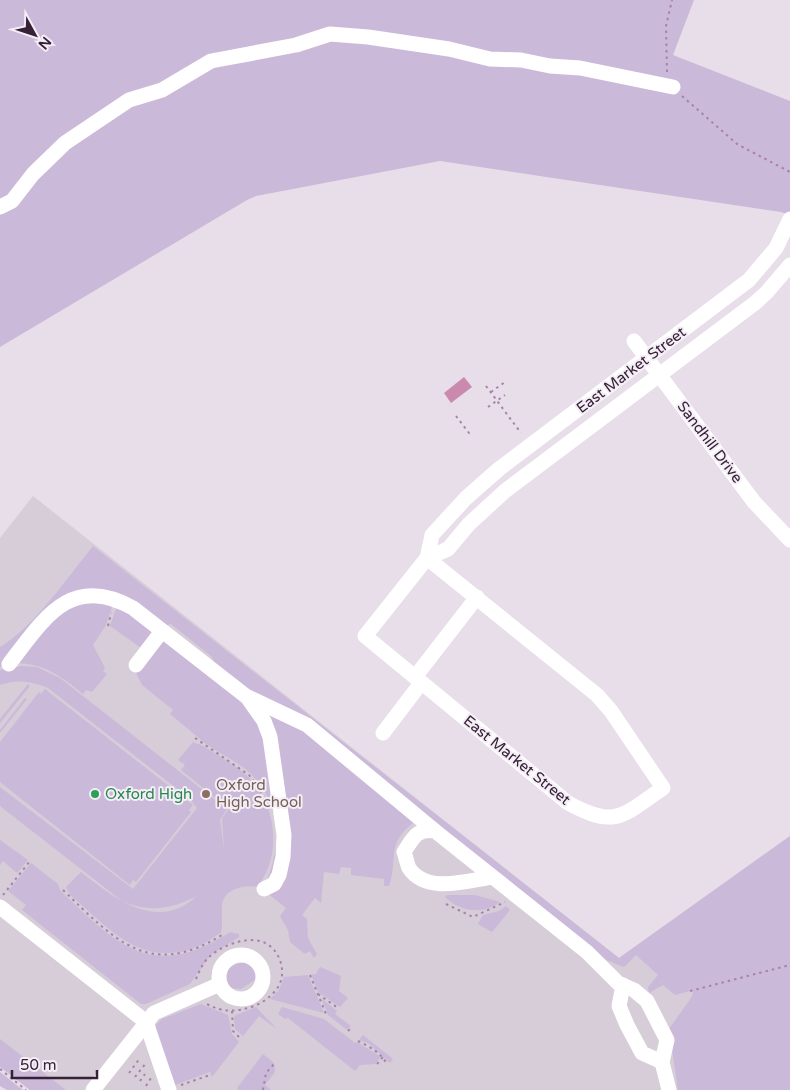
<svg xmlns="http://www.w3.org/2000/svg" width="790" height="1090" viewBox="0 0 790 1090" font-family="'Varela Round',sans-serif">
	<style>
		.built { fill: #d6cdd8 }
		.green { fill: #cab9d9 }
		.water { fill: #ca8aae }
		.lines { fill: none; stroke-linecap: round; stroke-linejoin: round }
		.path { stroke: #a981aa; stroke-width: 2; stroke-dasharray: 2.5 4; stroke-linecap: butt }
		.minor { stroke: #fff; stroke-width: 15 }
		.leisure-dot { fill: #2e9e5b; stroke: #f4eef6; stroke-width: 2 }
		.education-dot { fill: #8d6e63; stroke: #f4eef6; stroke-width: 2 }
		.labels { text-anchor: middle; stroke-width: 4; stroke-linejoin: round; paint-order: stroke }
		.street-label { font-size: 15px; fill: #372137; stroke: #f4eef6 }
		.education-label { font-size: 15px; fill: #785e54; stroke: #f4eef6; text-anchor: start }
		.leisure-label { font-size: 15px; fill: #27864d; stroke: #f4eef6; text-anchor: start }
	</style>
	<rect width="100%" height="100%" fill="#e7dee9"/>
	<polygon class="built" points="33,496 619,958 790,836 790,1090 40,1090 0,1058 0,538"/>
	<g class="green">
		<polygon points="0,0 694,0 673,55 790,101 790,215 781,212 440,161 256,196 247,200 0,347"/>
		<path d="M93,546L619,958L790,836V1090H678L669,1029L691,998L693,993L690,991L675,995L663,985L649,993L648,987L658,975L636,955L624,967L606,960L493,871L215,666L212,657L171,624L167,625L83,592L0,667V647C34,627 67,578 93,546Z"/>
		<path d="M73,603L113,604L106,625L93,645L105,668L103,671L107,674L92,692L86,690L83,694C62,677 44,663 15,663L30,642Z"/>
		<polygon points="118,603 153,633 144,650 110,626"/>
		<path d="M163,641H170L177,647C211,675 253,698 267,741C271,769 296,873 264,886C284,846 281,797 244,768C231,758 215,751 202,741C192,732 181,723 170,714L173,710L142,685L135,671L157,644Z"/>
		<path d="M21,666L37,667L60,678L227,809L220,820L224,849L222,818L229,809L181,770L185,765L178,760L193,742C197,744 199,744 203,746C215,753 228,761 239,769C275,795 285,851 258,886C253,888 248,885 242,887C213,894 225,913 221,933C213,937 207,943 199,946C140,970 110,928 70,895L66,887L81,872C114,898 157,933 197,896C171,909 150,913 122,901L0,806V787L133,889L197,808L190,799L48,688C32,681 17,679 0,685V670Z"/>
		<polygon points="28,684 30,686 0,723 0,719"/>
		<polygon points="45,689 193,805 189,810 191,812 136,882 133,880 130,885 0,782 0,742 39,692 41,694"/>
		<polygon points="25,698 27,699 0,733 0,730"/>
		<path d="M259,708L302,729L414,822C385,845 399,856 389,886H384V879L351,875V868L341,867L339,874L324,872L321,903L315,898L302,915L307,919L308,938L317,954L314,958L310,951L305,954L290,942L288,930L280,916L286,908L267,893L283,872Z"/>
		<polygon points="0,840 28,860 17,873 3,861 0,865"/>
		<path d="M31,863L58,884L60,890C117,946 153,982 230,932L239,934V937L210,955L190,984L146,1004H141L22,910L26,905L8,891Z"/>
		<path d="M447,895H475L500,902C483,915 460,912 445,897Z"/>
		<polygon points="506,906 510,910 492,932 478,924 483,915 499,911"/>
		<path d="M244,962L256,967V979L241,989L226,988L222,981C223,969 234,964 244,962Z"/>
		<polygon points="320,967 341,976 339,991 348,998 340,1007 318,992 311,975 316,974"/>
		<polygon points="308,975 324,1013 270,999 279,990 284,977"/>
		<polygon points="321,998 337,1011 335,1014 351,1026 347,1030 328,1015"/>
		<polygon points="201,1004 228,1015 232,1034 239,1042 212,1077 210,1072 175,1085 156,1032 156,1025 162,1019"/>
		<polygon points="256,1007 277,1029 259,1016 243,1036 235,1029 234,1016"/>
		<polygon points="282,1007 324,1019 355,1043 357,1042 381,1057 375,1064 360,1065 355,1071 288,1018 285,1019 278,1014"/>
		<polygon points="363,1035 393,1059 390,1063 368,1043 359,1040"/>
		<polygon points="0,1039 66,1090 30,1090 0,1067"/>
		<polygon points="263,1054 274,1063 275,1072 265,1085 271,1090 238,1090 237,1088"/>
		<polygon points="0,1072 23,1090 7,1090 0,1086"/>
	</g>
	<polygon class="water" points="464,377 472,387 451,403 444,393"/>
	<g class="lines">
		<g class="path">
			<polyline points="667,72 666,26 672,0"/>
			<polyline points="682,96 737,144 790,172"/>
			<polyline points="486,386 521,433"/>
			<polyline points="491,392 505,382"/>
			<polyline points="488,407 505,395"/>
			<polyline points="456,416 469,433 472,431"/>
			<polyline points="108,626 111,613"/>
			<polyline points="195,738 249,775 264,796"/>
			<path d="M63,890C115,940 149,980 222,935"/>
			<polyline points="3,895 30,861"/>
			<polyline points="446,904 473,917 505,902"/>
			<polyline points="310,975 326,1014"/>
			<path d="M196,979C199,972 202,965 207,959C219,947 242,937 260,941C279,946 288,971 278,987C273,995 263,1003 254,1006C237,1012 223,1013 207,1004"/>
			<polyline points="690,991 790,965"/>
			<polyline points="318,994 338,1008"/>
			<polyline points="232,1011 233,1031 240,1038"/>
			<polyline points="348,1031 352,1027"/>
			<path d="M358,1041C370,1047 380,1052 387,1064"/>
			<polyline points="377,1064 383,1057"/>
			<polyline points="0,1069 26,1090"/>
			<polyline points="129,1073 140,1058"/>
			<polyline points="135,1077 146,1063"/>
			<polyline points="140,1081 145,1074"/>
			<polyline points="181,1085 210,1075"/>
			<polyline points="146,1086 151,1078"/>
			<polyline points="263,1090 266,1073 274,1064"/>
		</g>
		<g class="minor">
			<polyline points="0,207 12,201 33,174 65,143 129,100 162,90 211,61 296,45 330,34 368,37 449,49 490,59 521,60 550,66 580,68 673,87"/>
			<polyline points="634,341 754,502 790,540"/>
			<path d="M427,558L597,695L611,711L663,788C622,816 616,829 568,803L365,636L427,558L432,535L466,498L499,469L749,280L776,248L790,219"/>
			<polyline points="427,558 448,549 469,524 505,491 755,303 767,292 790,265"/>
			<path d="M9,664C44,619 70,573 133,608L247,697L264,721L270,737L284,835L283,857L279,875L274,884L264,889"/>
			<polyline points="136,665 162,631"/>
			<polyline points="415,677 477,597"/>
			<polyline points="248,697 307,725 435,831"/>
			<polyline points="383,733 421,683"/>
			<path d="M492,877C467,881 426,894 409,868C407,864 406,857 404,852C413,838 417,828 435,831L587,952L618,983L634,990L647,1001L667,1040L662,1062L669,1090"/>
			<polyline points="0,907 146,1022 169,1090"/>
			<circle cx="241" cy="977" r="22"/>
			<polyline points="623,985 619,1006 627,1025 642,1053 662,1062"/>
			<polyline points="93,1090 154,1013 220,984"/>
		</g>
	</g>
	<circle class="leisure-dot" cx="95" cy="794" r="5"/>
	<circle class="education-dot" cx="206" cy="794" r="5"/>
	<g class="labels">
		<g class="street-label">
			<text transform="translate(631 370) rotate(-37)" y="5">East Market Street</text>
			<text transform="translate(710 442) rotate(53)" y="5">Sandhill Drive</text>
			<text transform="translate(517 760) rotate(39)" y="5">East Market Street</text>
		</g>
		<g class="education-label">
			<text x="216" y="790">Oxford<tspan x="216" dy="17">High School</tspan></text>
		</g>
		<g class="leisure-label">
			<text x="105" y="799">Oxford High</text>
		</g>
	</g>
	<g transform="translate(35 35) rotate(130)" stroke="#f4eef6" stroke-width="4" paint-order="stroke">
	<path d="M0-4L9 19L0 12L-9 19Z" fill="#372137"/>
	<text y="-8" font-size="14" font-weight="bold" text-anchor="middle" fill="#372137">N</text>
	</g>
	<path d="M12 1070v8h85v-8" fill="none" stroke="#372137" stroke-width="2.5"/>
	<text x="20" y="1070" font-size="15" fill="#372137" stroke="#f4eef6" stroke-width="4" paint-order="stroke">50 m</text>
</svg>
